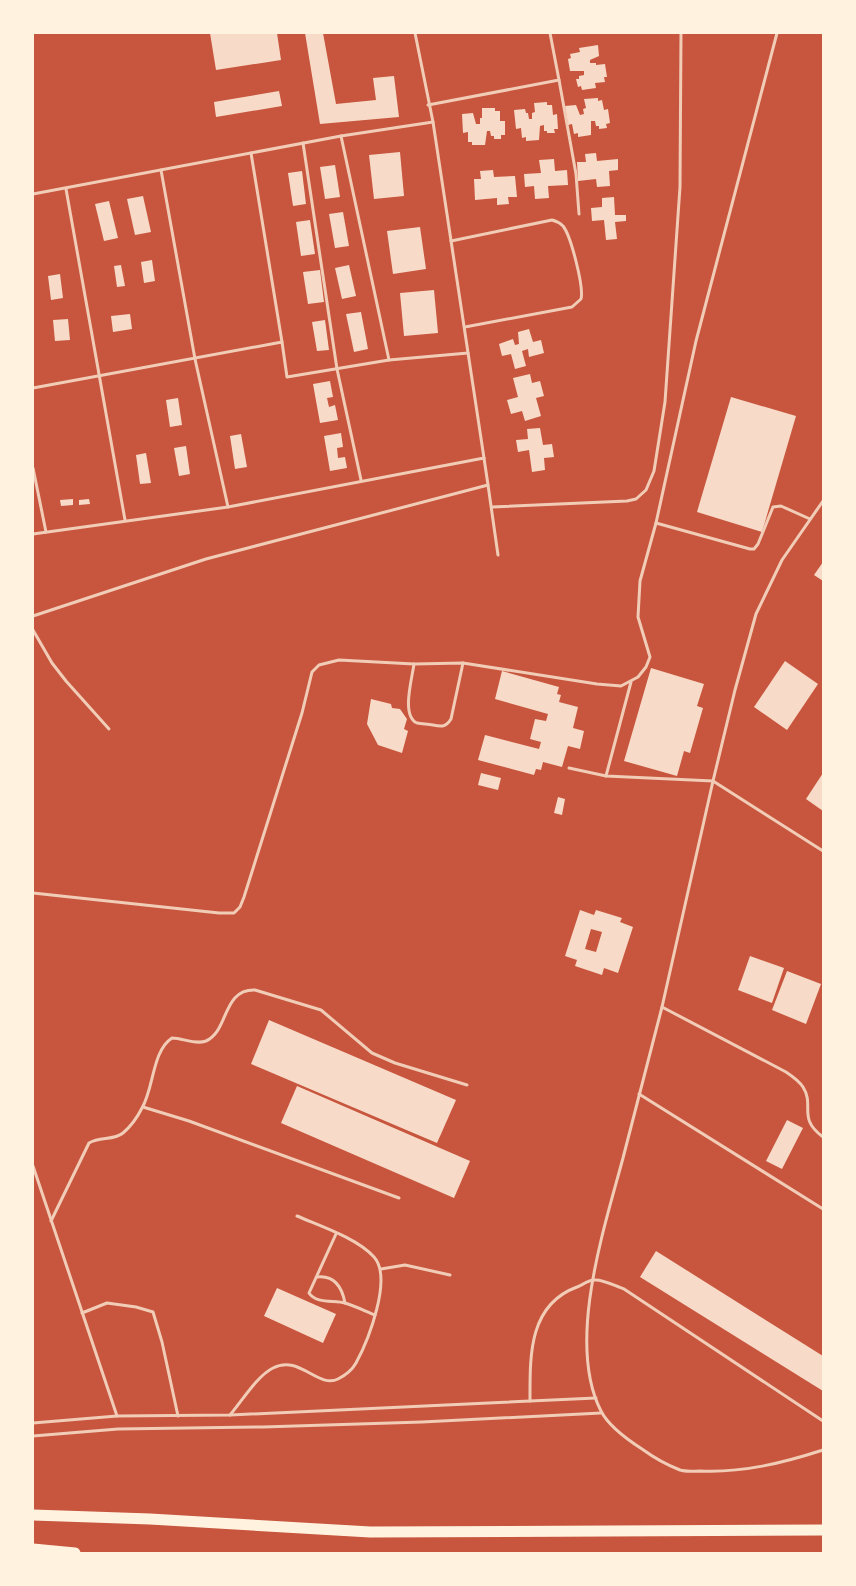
<svg xmlns="http://www.w3.org/2000/svg" width="856" height="1586" viewBox="0 0 856 1586" font-family="Figtree,sans-serif">
	<style>
		.building { fill: #f7dbc8; fill-rule: evenodd }
		.lines { fill: none; stroke-linecap: round; stroke-linejoin: round }
		.service { stroke: #f1ccb7; stroke-width: 3 }
		.trunk { stroke: #fff3e0; stroke-width: 11 }
	</style>
	<rect width="100%" height="100%" fill="#c8553d"/>
	<g class="building">
		<polygon points="210,33 277,33 281,60 216,70"/>
		<polygon points="305,33 323,33 336,104 376,100 373,78 394,76 399,117 320,124"/>
		<polygon points="598,45 599,56 590,60 590,63 596,63 596,65 605,64 607,77 604,77 605,82 595,83 596,88 582,90 581,86 578,87 576,79 579,79 579,76 584,75 584,71 570,71 568,59 571,58 570,54 580,52 579,48"/>
		<polygon points="279,91 282,106 216,117 214,102"/>
		<polygon points="598,98 598,101 602,100 604,110 608,109 610,123 606,124 607,128 599,129 599,126 596,126 595,121 591,121 591,135 578,137 578,133 574,134 572,124 568,125 565,106 576,105 580,115 584,114 583,109 586,108 584,99"/>
		<polygon points="547,102 547,105 552,105 553,115 557,114 558,129 554,129 555,133 547,133 547,131 544,131 544,125 540,126 539,140 526,141 526,137 522,138 521,128 516,129 514,110 525,109 526,113 528,113 529,119 532,119 532,113 535,112 534,103"/>
		<polygon points="482,108 495,108 495,111 500,111 500,121 505,121 505,135 501,135 501,139 494,139 494,136 491,136 490,131 487,131 485,145 472,145 472,142 468,142 468,132 463,133 462,114 473,113 476,124 480,124 480,118 482,118"/>
		<polygon points="400,152 404,196 374,199 369,155"/>
		<polygon points="596,153 597,161 618,159 618,170 609,171 610,186 597,187 596,179 578,181 577,162 586,162 585,154"/>
		<polygon points="554,159 555,171 567,170 568,185 548,186 549,198 535,199 534,186 525,187 524,174 541,173 539,160"/>
		<polygon points="335,165 340,197 325,199 320,167"/>
		<polygon points="493,170 494,177 515,176 517,197 508,197 509,204 497,205 497,198 475,200 474,179 481,179 480,171"/>
		<polygon points="302,171 306,204 293,206 288,173"/>
		<polygon points="143,196 151,232 135,235 127,199"/>
		<polygon points="614,197 615,215 626,215 626,221 615,222 617,239 606,240 604,220 592,221 591,208 602,207 602,198"/>
		<polygon points="109,201 118,238 104,241 95,204"/>
		<polygon points="343,212 349,246 335,248 329,214"/>
		<polygon points="310,220 315,254 301,256 296,222"/>
		<polygon points="420,227 426,269 393,274 387,231"/>
		<polygon points="152,260 155,281 144,283 141,262"/>
		<polygon points="121,265 125,286 117,287 114,266"/>
		<polygon points="349,265 356,296 342,299 335,268"/>
		<polygon points="320,270 324,302 308,304 303,272"/>
		<polygon points="60,274 63,298 51,300 48,276"/>
		<polygon points="434,290 438,333 404,336 400,293"/>
		<polygon points="361,312 368,349 354,352 346,314"/>
		<polygon points="130,314 132,329 113,332 111,316"/>
		<polygon points="68,319 70,340 55,341 53,320"/>
		<polygon points="325,320 329,350 317,351 312,322"/>
		<polygon points="529,329 533,342 541,340 544,353 529,357 528,349 522,351 526,366 515,369 511,354 502,356 499,344 513,339 515,345 519,344 518,332"/>
		<polygon points="530,374 532,383 540,381 544,396 536,398 541,416 525,421 522,411 511,414 507,400 518,397 513,378"/>
		<polygon points="330,381 333,397 327,398 329,407 335,405 338,420 320,423 313,384"/>
		<polygon points="731,397 796,416 762,532 697,512"/>
		<polygon points="178,398 182,425 170,427 166,400"/>
		<polygon points="540,428 543,445 552,444 554,457 544,458 545,470 532,472 529,450 518,452 516,440 528,439 527,429"/>
		<polygon points="341,433 343,447 337,448 338,458 345,457 347,468 330,471 324,436"/>
		<polygon points="241,434 247,467 235,469 230,436"/>
		<polygon points="186,446 190,474 179,476 174,448"/>
		<polygon points="146,453 151,483 140,484 136,455"/>
		<polygon points="73,499 73,505 61,506 60,500"/>
		<polygon points="89,499 90,504 79,505 79,500"/>
		<polygon points="823,562 823,581 814,575"/>
		<polygon points="785,661 818,684 787,730 754,707"/>
		<polygon points="651,668 704,684 697,706 703,708 690,753 684,751 677,776 624,761"/>
		<polygon points="502,671 559,687 557,694 561,695 559,702 578,707 573,728 584,731 580,749 568,746 562,767 543,762 541,770 536,769 534,775 478,760 485,735 539,749 541,742 530,739 535,719 546,721 548,714 495,699"/>
		<polygon points="371,699 391,704 392,708 400,709 407,719 404,729 408,731 402,753 378,745 367,724"/>
		<polygon points="481,773 501,778 498,790 478,785"/>
		<polygon points="823,773 823,811 806,799"/>
		<polygon points="558,797 565,799 562,815 554,813"/>
		<path d="M580,910L594,915L596,910L622,918L620,922L633,927L618,973L604,968L602,975L575,966L577,960L565,956ZM591,929L602,932L596,952L585,949Z"/>
		<polygon points="750,956 784,968 772,1003 738,990"/>
		<polygon points="787,971 821,984 806,1024 772,1010"/>
		<polygon points="269,1020 456,1100 437,1143 251,1064"/>
		<polygon points="297,1086 470,1161 454,1198 281,1123"/>
		<polygon points="787,1120 803,1128 782,1169 766,1161"/>
		<polygon points="656,1251 823,1356 823,1391 640,1277"/>
		<polygon points="277,1288 336,1314 323,1343 264,1316"/>
	</g>
	<g class="lines">
		<g class="service">
			<polyline points="559,80 576,174 579,214"/>
			<polyline points="428,105 559,80 550,33"/>
			<polyline points="341,136 389,360 468,353"/>
			<polyline points="303,143 337,369 361,480"/>
			<polyline points="251,153 282,342"/>
			<polyline points="161,170 195,359 228,507"/>
			<polyline points="66,189 125,520"/>
			<polyline points="33,194 341,136 433,122"/>
			<path d="M451,241L552,220C556,221 559,222 563,226C571,236 584,287 581,299L572,307L465,327"/>
			<polyline points="33,388 282,342 287,377 389,360"/>
			<polyline points="33,468 46,532"/>
			<polyline points="488,485 498,555"/>
			<polyline points="823,501 782,560 756,614 735,690 713,781 823,851"/>
			<polyline points="492,507 627,501 636,499 646,490 654,471 665,402 680,187 681,33"/>
			<polyline points="656,523 750,549 754,549 758,544 773,507 781,506 810,519"/>
			<polyline points="33,534 228,507 484,458 433,122 415,33"/>
			<polyline points="33,616 206,559 488,485 484,458"/>
			<polyline points="33,630 52,663 66,681 109,729"/>
			<path d="M414,664C412,679 401,716 417,723C422,724 428,724 433,725C442,727 446,727 451,719L463,663"/>
			<path d="M569,768L606,776L713,781L662,1007L786,1072C792,1076 799,1081 803,1087C815,1106 797,1118 823,1137"/>
			<polyline points="606,776 631,682"/>
			<polyline points="33,893 219,913 234,913 240,907 244,897 302,713 312,672 319,665 339,660 414,664 463,663 597,684 621,686 638,677 646,667 650,657 638,617 640,581 656,523 696,341 777,33"/>
			<path d="M662,1007C649,1058 636,1108 623,1158C604,1229 566,1343 601,1411C609,1427 628,1440 642,1449C653,1457 667,1465 680,1470C686,1472 693,1471 700,1471C742,1473 783,1463 823,1450"/>
			<polyline points="639,1094 823,1209"/>
			<polyline points="143,1107 189,1121 399,1198"/>
			<polyline points="33,1166 117,1416"/>
			<path d="M51,1221L89,1143C100,1136 113,1141 123,1133C130,1127 138,1116 142,1108C154,1088 152,1051 172,1038C183,1038 195,1045 206,1041C229,1031 222,989 255,990L321,1010L372,1053L395,1063L467,1085"/>
			<path d="M336,1234L309,1293C316,1304 334,1300 345,1303C355,1306 365,1311 375,1315"/>
			<polyline points="381,1269 405,1265 450,1275"/>
			<path d="M317,1277C334,1275 342,1287 345,1303"/>
			<polyline points="82,1313 107,1303 136,1307 153,1312 162,1342 178,1416"/>
			<path d="M530,1401C530,1357 528,1305 577,1287C582,1285 589,1280 594,1280C603,1279 615,1286 624,1289L823,1421"/>
			<path d="M230,1415C242,1401 257,1376 273,1368C299,1354 318,1389 338,1379C344,1376 352,1370 356,1363C368,1341 393,1278 374,1257C357,1238 320,1226 297,1216"/>
			<polyline points="33,1423 117,1416 230,1415 596,1398"/>
			<polyline points="33,1436 118,1429 263,1427 422,1422 601,1413"/>
		</g>
		<g class="trunk">
			<polyline points="33,1515 150,1519 370,1532 823,1530"/>
			<polyline points="33,1549 75,1553"/>
		</g>
	</g>
	<rect width="856" height="1586" fill="none" stroke="#fff3e0" stroke-width="68"/>
</svg>
